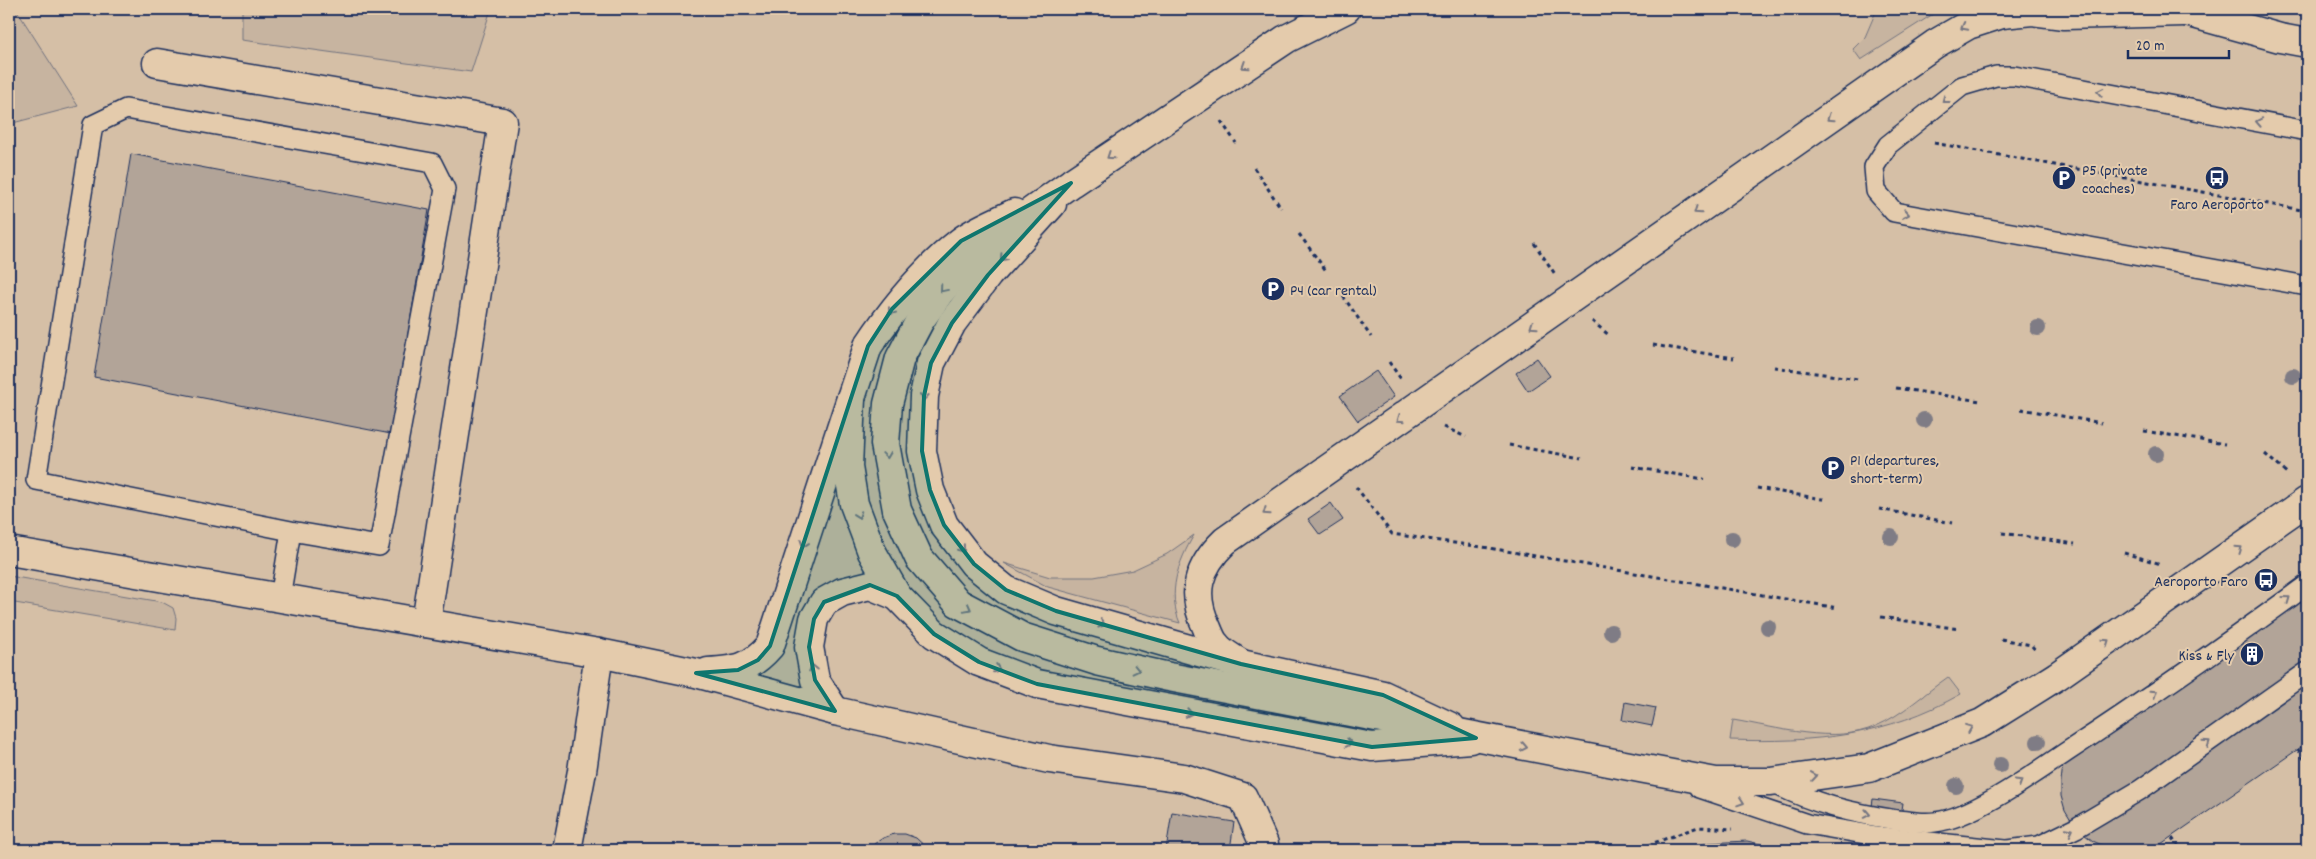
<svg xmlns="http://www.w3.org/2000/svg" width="2316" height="859" viewBox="0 0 2316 859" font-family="Dekko,sans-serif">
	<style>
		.built { fill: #d5bfa6 }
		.green { fill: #c7b4a0; stroke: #71727f }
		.building { fill: #b2a498; stroke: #1b2f5e }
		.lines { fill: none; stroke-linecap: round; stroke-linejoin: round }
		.lane-casing { stroke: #1b2f5e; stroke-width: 22 }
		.street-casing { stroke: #1b2f5e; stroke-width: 31 }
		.secondary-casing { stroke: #1b2f5e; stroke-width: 31 }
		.path { stroke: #1b2f5e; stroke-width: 3; stroke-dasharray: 4 4; stroke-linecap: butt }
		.lane { stroke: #e4cbac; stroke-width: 19 }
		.street { stroke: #e4cbac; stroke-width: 28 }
		.secondary { stroke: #e4cbac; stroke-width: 28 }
		.tree { fill: #7f7c85 }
		.oneway { stroke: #757581 }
		.marked { fill: #0f766e; fill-opacity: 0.2; stroke: #0f766e; stroke-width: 4; stroke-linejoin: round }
		.labels { text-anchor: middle; stroke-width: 4; stroke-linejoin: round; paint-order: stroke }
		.poi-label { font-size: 16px; fill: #1b2f5e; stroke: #e4cbac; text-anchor: start }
	</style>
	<rect width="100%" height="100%" fill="#e4cbac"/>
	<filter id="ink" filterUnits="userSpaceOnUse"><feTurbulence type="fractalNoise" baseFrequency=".02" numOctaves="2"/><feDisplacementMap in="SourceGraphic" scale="10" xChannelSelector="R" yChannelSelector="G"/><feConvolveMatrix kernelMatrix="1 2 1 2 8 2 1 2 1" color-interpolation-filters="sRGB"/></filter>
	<g filter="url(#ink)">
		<rect class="built" x="9" y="9" width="2298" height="841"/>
		<g class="green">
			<polygon points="9,9 16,9 78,106 9,124"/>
			<polygon points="242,9 491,9 471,72 242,40"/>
			<polygon points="1877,9 1941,9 1861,60 1853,49 1865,37"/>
			<path d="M1194,535C1178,562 1167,593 1180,623L1048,587L1004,563L1050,577H1094L1133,570L1167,554Z"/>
			<polygon points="9,576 162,602 173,608 176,618 175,630 9,602"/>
			<path d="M1948,677L1961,694C1887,736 1815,743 1730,740L1733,720C1775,727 1835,745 1876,726C1902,715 1925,693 1948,677Z"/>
		</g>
		<g class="building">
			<polygon points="131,154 429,210 391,434 94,377"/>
			<polygon points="1537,358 1550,376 1528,391 1516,373"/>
			<polygon points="1376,371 1394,397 1358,421 1340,396"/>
			<polygon points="1331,503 1343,520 1320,535 1308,519"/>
			<polygon points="2307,578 2307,743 2161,844 2141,850 2112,850 2093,841 2076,828 2065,810 2061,796 2061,782 2063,764"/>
			<polygon points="1625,702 1656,708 1652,726 1622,720"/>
			<polygon points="1873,799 1903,803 1896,849 1867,845"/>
			<polygon points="1172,812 1234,822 1230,850 1166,850"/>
			<polygon points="894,834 905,834 916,838 929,850 871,850 874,844 883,838"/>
			<polygon points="1747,841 1787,850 1680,850 1708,843"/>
		</g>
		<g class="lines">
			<g class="lane-casing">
				<g id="lane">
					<polyline points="2307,131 2014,76 1996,76 1962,86 1888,145 1874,167 1876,191 1894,212 2307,286"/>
					<polyline points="280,598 291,531 36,480 93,125 126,109 432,163 445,189 379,546 291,531"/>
					<path d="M1771,782C1813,804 1851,813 1897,820C1910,821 1922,824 1935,822C1973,818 2035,773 2068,751C2149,698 2229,642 2307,585"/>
					<polyline points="1700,788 1807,824 1882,837 2005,850"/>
					<polyline points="2008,850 2039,846 2076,828 2140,790 2307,672"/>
				</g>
			</g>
			<g class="street-casing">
				<g id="street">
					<polyline points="157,63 503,122 426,623"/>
					<polyline points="1052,204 988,275 952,323 931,363 924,396 922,451 930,490 944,525 974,564 1006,590 1056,611 1241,664 1383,695 1451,727"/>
					<polyline points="851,398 848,467 854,504 872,552 897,596 934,634 979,662 1037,684 1372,747 1470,739"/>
					<polyline points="9,551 599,653 582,771 567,850"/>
					<polyline points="599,653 696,673 835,711 1049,759 1184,778 1243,797 1264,844 1264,850"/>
					<path d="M1241,664C1233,658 1222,653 1216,645C1212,641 1209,633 1207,628C1190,593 1198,567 1225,541L1935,44L1968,25L2002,14L2032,11L2064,15L2185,12"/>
					<path d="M708,672C737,670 750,669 770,646L868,346C894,307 923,271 960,242C975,230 997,222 1014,213"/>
					<polyline points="835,711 815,680 809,647 814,619 824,602 842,592 870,585 897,596"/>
				</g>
			</g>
			<g class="secondary-casing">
				<g id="secondary">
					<polyline points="1346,9 1286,39 1071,183 975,252 940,292 919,322 900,358 888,404 885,444 897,510 919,558 958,603 1022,637 1097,661 1169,677 1645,769 1716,782 1771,782 1869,768 1982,723 2057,676 2307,501"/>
					<polyline points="2176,9 2280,38 2307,43"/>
				</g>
			</g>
			<g class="path">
				<polyline points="1221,121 1236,143"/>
				<polyline points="1934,143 2307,211"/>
				<polyline points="1254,168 1281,208"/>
				<polyline points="1299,234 1327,272"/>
				<polyline points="1534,243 1555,274"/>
				<polyline points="1343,296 1371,337"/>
				<polyline points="1592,321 1610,336"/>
				<polyline points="1653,345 1734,358"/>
				<polyline points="1389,362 1401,379"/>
				<polyline points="1774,367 1858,379"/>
				<polyline points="1896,388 1980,401"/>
				<polyline points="2021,409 2102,423"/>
				<polyline points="1444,427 1466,437"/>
				<polyline points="2144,431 2225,444"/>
				<polyline points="1509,445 1582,458"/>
				<polyline points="2265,454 2289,475"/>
				<polyline points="1632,467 1704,479"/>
				<polyline points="1356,487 1392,534 1489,548 1838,608"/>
				<polyline points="1757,488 1828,500"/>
				<polyline points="1879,509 1952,523"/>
				<polyline points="2002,533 2075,544"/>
				<polyline points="2124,553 2161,564"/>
				<polyline points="1881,617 1959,629"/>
				<polyline points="2001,639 2031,645 2037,652"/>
				<polyline points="2298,749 2307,764"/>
				<polyline points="2172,838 2181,850"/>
				<polyline points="1641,850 1651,844 1698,827 1733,829"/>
			</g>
			<use href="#lane" class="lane"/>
			<use href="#street" class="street"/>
			<use href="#secondary" class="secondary"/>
		</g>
		<g class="tree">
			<circle cx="2038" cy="328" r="8"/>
			<circle cx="2293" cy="376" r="8"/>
			<circle cx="1924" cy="420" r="8"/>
			<circle cx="2156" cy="454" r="8"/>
			<circle cx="1891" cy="537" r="8"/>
			<circle cx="1732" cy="539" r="8"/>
			<circle cx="1768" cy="627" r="8"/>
			<circle cx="1611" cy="632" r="8"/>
			<circle cx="2038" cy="742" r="8"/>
			<circle cx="2000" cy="765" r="8"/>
			<circle cx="1956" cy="786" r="8"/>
		</g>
		<defs><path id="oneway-chevron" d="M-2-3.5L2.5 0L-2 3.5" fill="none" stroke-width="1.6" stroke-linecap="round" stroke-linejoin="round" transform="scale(1.25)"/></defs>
		<g class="oneway">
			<use href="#oneway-chevron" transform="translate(1964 27) rotate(153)"/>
			<use href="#oneway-chevron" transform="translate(1245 66) rotate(147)"/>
			<use href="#oneway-chevron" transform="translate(2100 92) rotate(-169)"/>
			<use href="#oneway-chevron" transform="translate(1945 100) rotate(142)"/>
			<use href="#oneway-chevron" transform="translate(1830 118) rotate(145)"/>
			<use href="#oneway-chevron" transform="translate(2259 122) rotate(-169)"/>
			<use href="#oneway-chevron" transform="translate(1110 156) rotate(146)"/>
			<use href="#oneway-chevron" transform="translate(1697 211) rotate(145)"/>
			<use href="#oneway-chevron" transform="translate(1906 214) rotate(10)"/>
			<use href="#oneway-chevron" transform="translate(1003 258) rotate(132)"/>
			<use href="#oneway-chevron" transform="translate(943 289) rotate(130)"/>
			<use href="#oneway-chevron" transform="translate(891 312) rotate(127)"/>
			<use href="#oneway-chevron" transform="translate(1533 326) rotate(145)"/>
			<use href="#oneway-chevron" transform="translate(924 397) rotate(96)"/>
			<use href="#oneway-chevron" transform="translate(1400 419) rotate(145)"/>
			<use href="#oneway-chevron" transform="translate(887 455) rotate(82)"/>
			<use href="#oneway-chevron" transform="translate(1266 512) rotate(145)"/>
			<use href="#oneway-chevron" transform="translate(858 515) rotate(70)"/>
			<use href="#oneway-chevron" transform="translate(804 544) rotate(109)"/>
			<use href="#oneway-chevron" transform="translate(962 549) rotate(52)"/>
			<use href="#oneway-chevron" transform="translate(2239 549) rotate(-35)"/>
			<use href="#oneway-chevron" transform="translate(2287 599) rotate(-36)"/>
			<use href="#oneway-chevron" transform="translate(968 608) rotate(28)"/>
			<use href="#oneway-chevron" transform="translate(1102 624) rotate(16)"/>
			<use href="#oneway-chevron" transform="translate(2106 642) rotate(-35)"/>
			<use href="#oneway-chevron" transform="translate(813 668) rotate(-102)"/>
			<use href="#oneway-chevron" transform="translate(997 669) rotate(21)"/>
			<use href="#oneway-chevron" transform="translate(1136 670) rotate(13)"/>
			<use href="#oneway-chevron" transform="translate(2154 693) rotate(-34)"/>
			<use href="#oneway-chevron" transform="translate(1189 713) rotate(11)"/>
			<use href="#oneway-chevron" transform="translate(1969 728) rotate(-22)"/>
			<use href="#oneway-chevron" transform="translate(1349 743) rotate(11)"/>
			<use href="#oneway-chevron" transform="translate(2207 743) rotate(-35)"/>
			<use href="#oneway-chevron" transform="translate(1524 747) rotate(11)"/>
			<use href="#oneway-chevron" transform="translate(1814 776) rotate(-8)"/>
			<use href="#oneway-chevron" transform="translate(2019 782) rotate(-32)"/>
			<use href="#oneway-chevron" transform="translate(1741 802) rotate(19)"/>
			<use href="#oneway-chevron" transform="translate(1867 814) rotate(11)"/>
			<use href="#oneway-chevron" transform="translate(2070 831) rotate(-27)"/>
		</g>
	</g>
	<path class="marked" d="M1071,183L988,275L952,323L931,363L924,396L922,451L930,490L944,525L974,564L1006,590L1056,611L1241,664L1383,695L1476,738L1372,747L1037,684L979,662L934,634L897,596L870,585L824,602L814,619L809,647L815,680L835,711L696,673L738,670L758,660L770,646L868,346L892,309L961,241Z"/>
	<defs>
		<g id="parking-disc" transform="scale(1.25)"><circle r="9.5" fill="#1b2f5e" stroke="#e4cbac"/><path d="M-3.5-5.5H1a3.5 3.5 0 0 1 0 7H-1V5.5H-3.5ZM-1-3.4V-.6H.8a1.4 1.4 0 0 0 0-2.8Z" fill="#fff"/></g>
		<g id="bus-disc" transform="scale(1.25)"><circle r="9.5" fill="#1b2f5e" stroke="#e4cbac"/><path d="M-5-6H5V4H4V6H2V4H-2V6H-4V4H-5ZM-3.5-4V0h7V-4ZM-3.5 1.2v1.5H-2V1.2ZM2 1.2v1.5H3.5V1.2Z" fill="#fff"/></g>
		<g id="building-disc" transform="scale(1.25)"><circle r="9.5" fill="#1b2f5e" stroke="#e4cbac"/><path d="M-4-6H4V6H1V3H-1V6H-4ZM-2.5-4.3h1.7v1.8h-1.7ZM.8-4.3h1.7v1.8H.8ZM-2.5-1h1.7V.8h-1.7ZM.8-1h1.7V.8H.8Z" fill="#fff"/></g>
	</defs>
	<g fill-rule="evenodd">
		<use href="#parking-disc" x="2064" y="178"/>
		<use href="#bus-disc" x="2217" y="178"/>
		<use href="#parking-disc" x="1273" y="289"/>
		<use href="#parking-disc" x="1833" y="468"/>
		<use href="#bus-disc" x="2266" y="580"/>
		<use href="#building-disc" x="2252" y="654"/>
	</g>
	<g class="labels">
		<g class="poi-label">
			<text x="2082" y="175">P5 (private<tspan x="2082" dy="18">coaches)</tspan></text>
			<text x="2217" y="209" text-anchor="middle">Faro Aeroporto</text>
			<text x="1290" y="295">P4 (car rental)</text>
			<text x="1850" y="465">P1 (departures,<tspan x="1850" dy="18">short-term)</tspan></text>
			<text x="2248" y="586" text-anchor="end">Aeroporto Faro</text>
			<text x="2234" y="660" text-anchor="end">Kiss &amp; Fly</text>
		</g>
	</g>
	<rect width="2316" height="859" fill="none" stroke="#e4cbac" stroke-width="30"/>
	<rect x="15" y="15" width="2286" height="829" fill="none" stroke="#1b2f5e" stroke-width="2" filter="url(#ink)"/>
	<path d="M2128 50v8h101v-8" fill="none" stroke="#1b2f5e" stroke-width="2.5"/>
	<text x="2136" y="50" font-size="15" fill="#1b2f5e" stroke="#e4cbac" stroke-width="4" paint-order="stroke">20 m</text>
</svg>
